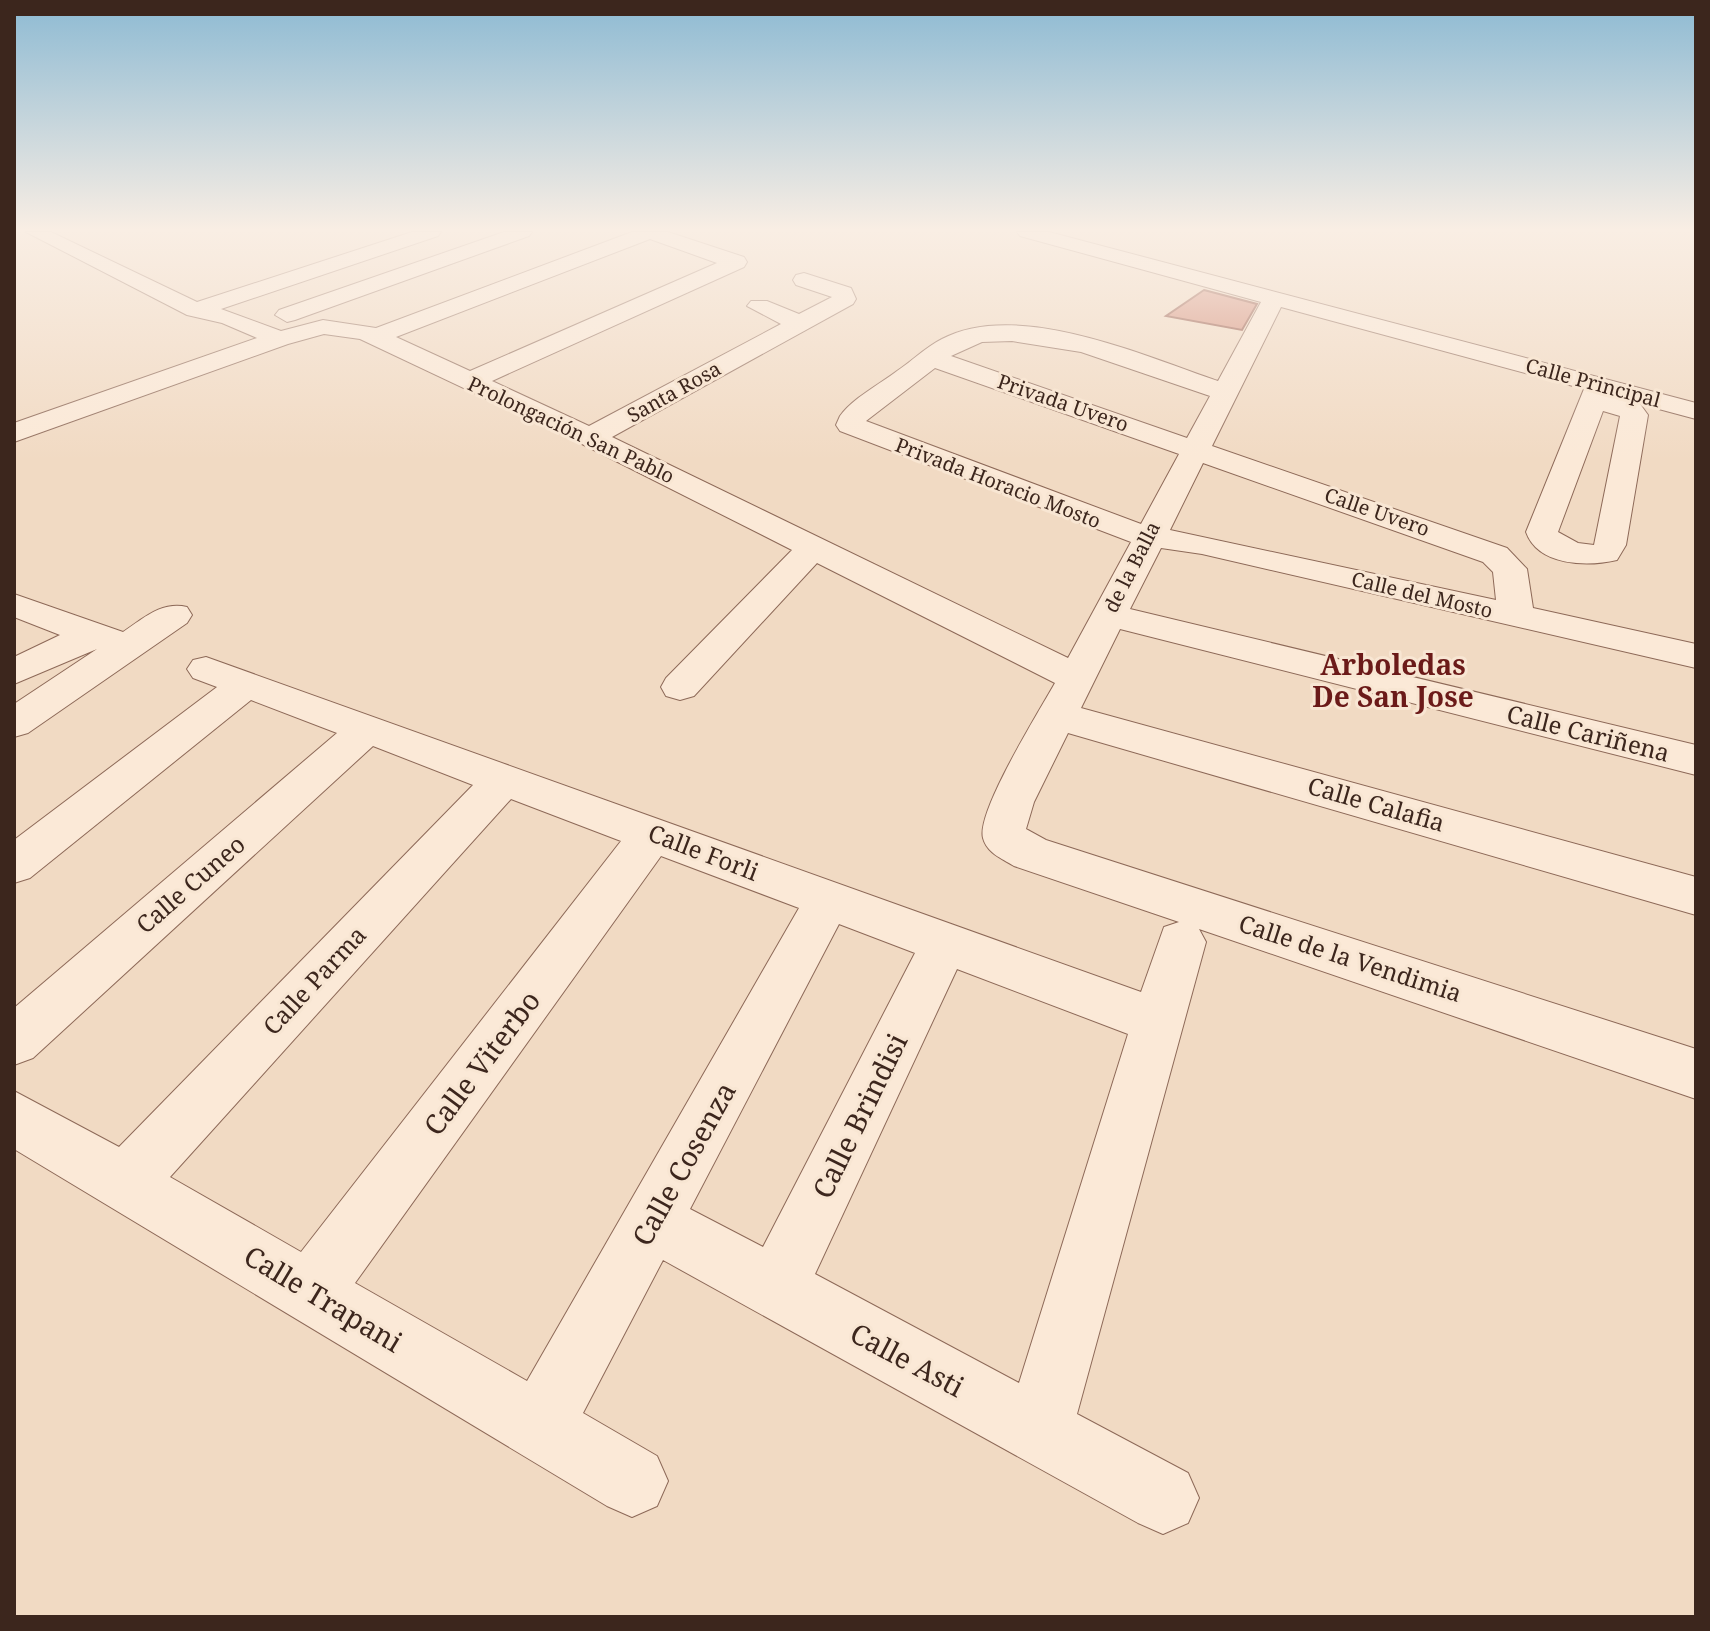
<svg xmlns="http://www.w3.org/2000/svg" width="1710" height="1631" viewBox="0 0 1710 1631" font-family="'Noto Serif',serif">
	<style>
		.building { fill: #d28976; stroke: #8e4c3c; stroke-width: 2 }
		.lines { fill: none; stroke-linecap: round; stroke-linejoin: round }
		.minor-casing { stroke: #8d6958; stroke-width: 2 }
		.minor { fill: #fbe9d7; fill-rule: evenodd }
		.labels { text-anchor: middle; stroke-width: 6; stroke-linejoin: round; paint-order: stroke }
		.far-street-label { font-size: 20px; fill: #3c261d; stroke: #f8e6d3 }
		.street-label { font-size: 24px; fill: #3c261d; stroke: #f8e6d3 }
		.quarter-label { font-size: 28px; font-weight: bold; fill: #6b1a19; stroke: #f8e6d3 }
		.near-street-label { font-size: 28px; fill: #3c261d; stroke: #f8e6d3 }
	</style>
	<rect width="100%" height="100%" fill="#f1dac3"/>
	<polygon class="building" points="1204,290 1257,304 1242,330 1166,316"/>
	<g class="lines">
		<g class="minor-casing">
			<g id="minor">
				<path d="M26,232H51L197,302L412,232H441L438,236L221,309L281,331L323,320L376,328L632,232H668L744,257L747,262L744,267L492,381L589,426L781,324L747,306L751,301H767L799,314L832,297L796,285L793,280L796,275L804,273L851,288L856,299L853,304L612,437L1068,658L1131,542L840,431L836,425L840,416C853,398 880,384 897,371C912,361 926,347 942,339C1017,299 1144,356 1218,381L1261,302L1020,236L1017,232H1049L1696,403V419L1640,404L1648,415L1626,545L1617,560C1587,567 1538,566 1526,532L1584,389L1281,307L1212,446L1507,548L1527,569L1533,608L1696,644V668L1202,554L1161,548L1130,609L1696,745V775L1120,629L1081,708L1696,877V915L1068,733L1034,802L1026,829L1046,840L1696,1049V1099L1199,929L1206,942L1077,1414L1188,1473L1199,1498L1188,1523L1163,1534L1138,1523L663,1260L583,1413L657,1456L668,1481L657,1506L632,1517L607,1506L14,1149V1091L119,1147L473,785L373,746L33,1058L14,1065V1008L337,733L251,700L30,878L14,883V840L217,687L193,678L187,669L193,660L206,657L1141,992L1164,927L1179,922L1014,866C1001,858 987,853 983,838C976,812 1041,708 1055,683L817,563L694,696L680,700L666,696L661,687L666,678L792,550L580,443L360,339L324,334L288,344L14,442V423L257,338L222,323L187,315ZM650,239L717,263L470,371L396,337ZM1012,341L1081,352L1210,396L1187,438L951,356L982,342ZM935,368L1179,454L1141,524L866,421ZM1603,411L1620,416L1594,545L1578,543L1558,532ZM1203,463L1483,562L1493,572L1496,600L1170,530ZM511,799L621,841L301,1252L170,1177ZM661,856L799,908L527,1381L355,1283ZM839,924L915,953L763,1247L690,1209ZM957,969L1128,1034L1019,1383L815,1274Z"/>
				<polygon points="504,232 532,232 529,236 295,320 287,322 275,315 279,310"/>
				<path d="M14,594L123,632C143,619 161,601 187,607L192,615L187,623L28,733L14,737V704L97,649L14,684V657L60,635L14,617Z"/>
			</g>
		</g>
		<use href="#minor" class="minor"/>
	</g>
	<linearGradient id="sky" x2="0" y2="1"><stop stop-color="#8dbad3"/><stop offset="0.5" stop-color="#f9eee4"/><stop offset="1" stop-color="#f9eee4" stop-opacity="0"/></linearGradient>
	<rect width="1710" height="460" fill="url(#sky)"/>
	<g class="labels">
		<g class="far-street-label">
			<text transform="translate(1593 383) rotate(15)" y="7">Calle Principal</text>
			<text transform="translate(674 392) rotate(-29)" y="7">Santa Rosa</text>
			<text transform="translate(1063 403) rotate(19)" y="7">Privada Uvero</text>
			<text transform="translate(571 430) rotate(25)" y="7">Prolongación San Pablo</text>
			<text transform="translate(998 483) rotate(21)" y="7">Privada Horacio Mosto</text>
			<text transform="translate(1377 512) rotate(19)" y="7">Calle Uvero</text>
			<text transform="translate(1132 567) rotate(-63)" y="7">de la Balla</text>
			<text transform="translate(1422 595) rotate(13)" y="7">Calle del Mosto</text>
		</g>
		<g class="street-label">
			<text transform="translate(1588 734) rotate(14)" y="8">Calle Cariñena</text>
			<text transform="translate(1376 805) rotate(16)" y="8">Calle Calafia</text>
			<text transform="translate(703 853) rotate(21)" y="8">Calle Forli</text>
			<text transform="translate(191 885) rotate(-41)" y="8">Calle Cuneo</text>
			<text transform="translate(1350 959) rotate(18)" y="8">Calle de la Vendimia</text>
			<text transform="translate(315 981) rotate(-47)" y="8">Calle Parma</text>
		</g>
		<g class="quarter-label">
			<text x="1393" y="675">Arboledas<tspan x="1393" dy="32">De San Jose</tspan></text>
		</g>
		<g class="near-street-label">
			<text transform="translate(482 1063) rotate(-53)" y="10">Calle Viterbo</text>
			<text transform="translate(860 1116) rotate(-64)" y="10">Calle Brindisi</text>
			<text transform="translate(684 1164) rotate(-61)" y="10">Calle Cosenza</text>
			<text transform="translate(323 1299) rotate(31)" y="10">Calle Trapani</text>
			<text transform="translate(907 1360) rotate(28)" y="10">Calle Asti</text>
		</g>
	</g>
	<rect width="1710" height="1631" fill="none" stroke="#3c261d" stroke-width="32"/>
</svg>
